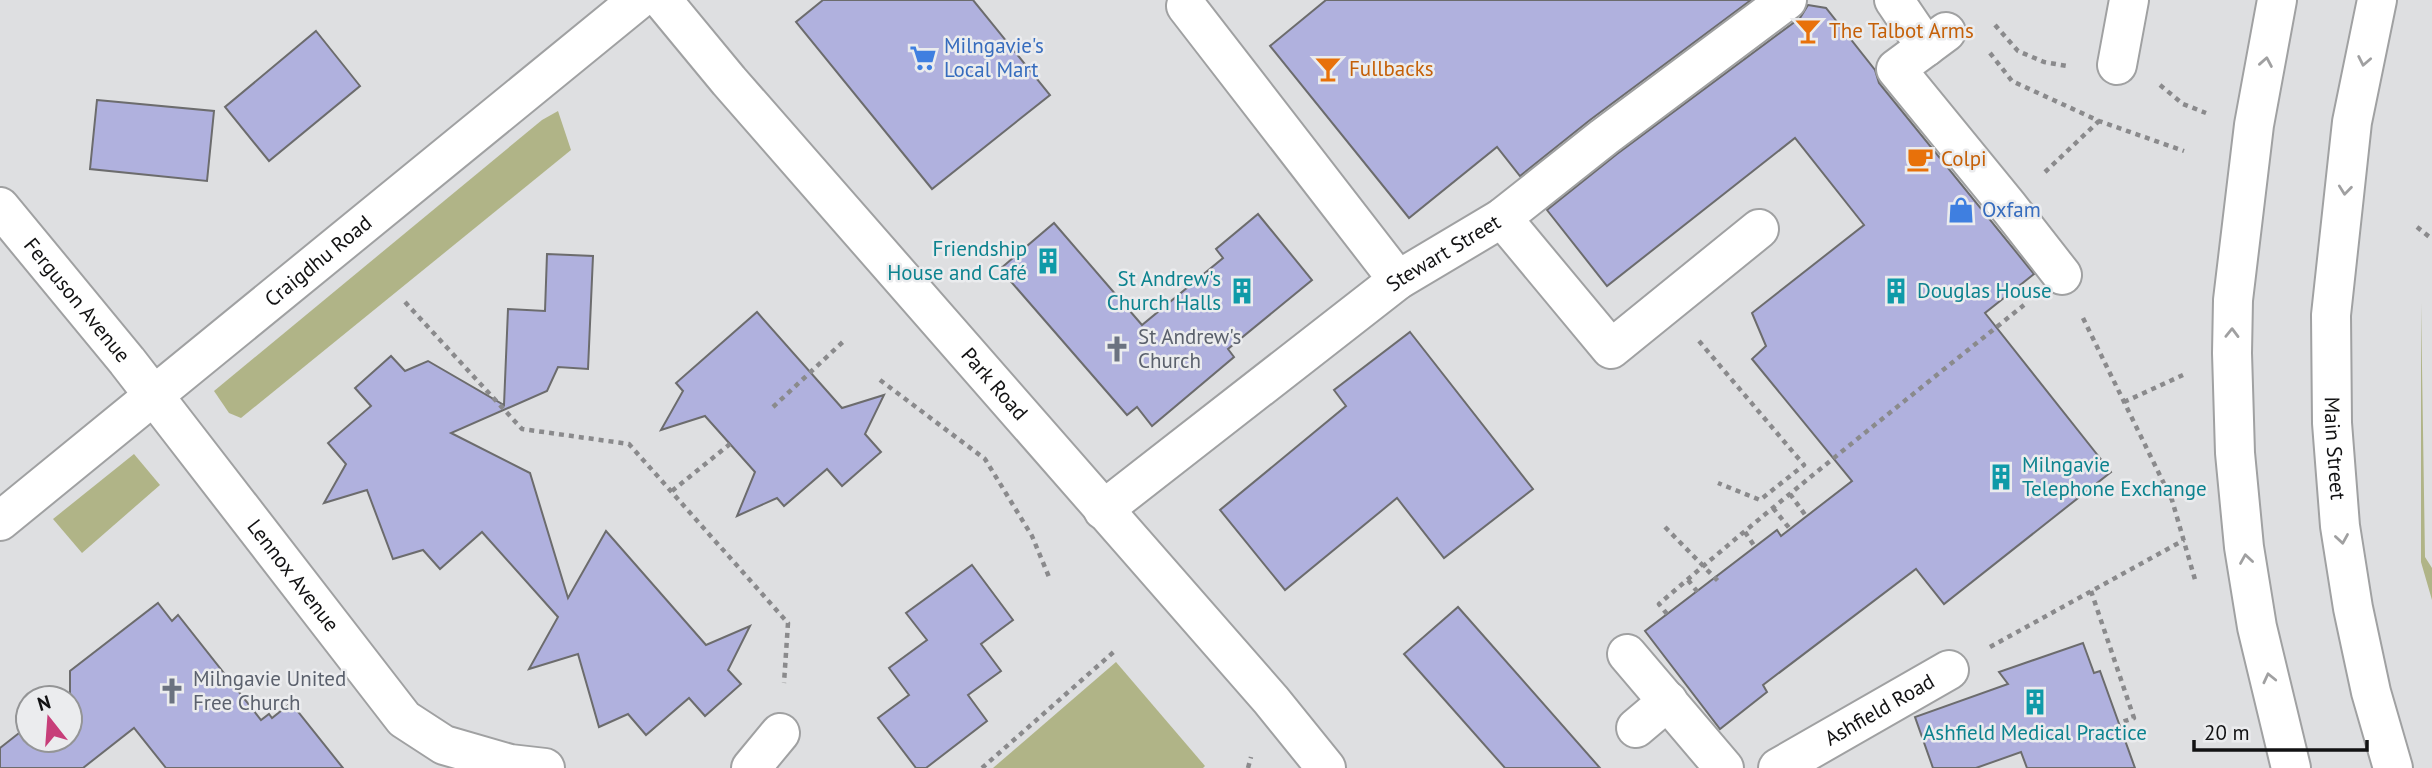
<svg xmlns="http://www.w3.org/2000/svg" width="2432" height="768" viewBox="0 0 2432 768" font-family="'PT Sans',sans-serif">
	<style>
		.green { fill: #b0b487 }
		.building { fill: #b0b1de; stroke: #6c6c6d; stroke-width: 2 }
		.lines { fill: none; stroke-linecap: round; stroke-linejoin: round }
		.minor-casing { stroke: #a0a1a2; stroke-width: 42 }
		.major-casing { stroke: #a0a1a2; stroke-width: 42 }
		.path { stroke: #8a8a8c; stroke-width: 4.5; stroke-dasharray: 5 5; stroke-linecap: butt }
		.minor { stroke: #fff; stroke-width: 38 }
		.major { stroke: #fff; stroke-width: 38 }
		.oneway { stroke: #a0a0a1 }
		.labels { text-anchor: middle; stroke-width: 5; stroke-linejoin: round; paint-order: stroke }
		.food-label { font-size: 21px; fill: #c56008; stroke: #ebecee; text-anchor: start }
		.shop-label { font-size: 21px; fill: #366cbe; stroke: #ebecee; text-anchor: start }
		.culture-label { font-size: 21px; fill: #0d838f; stroke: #ebecee; text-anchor: end }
		.street-label { font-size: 21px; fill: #121213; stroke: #ebecee }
		.worship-label { font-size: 21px; fill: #5b616d; stroke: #ebecee; text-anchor: start }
	</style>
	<rect width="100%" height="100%" fill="#dedfe1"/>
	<g class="green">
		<polygon points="558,111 571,150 241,418 229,413 214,391 542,120"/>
		<polygon points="2421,303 2425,557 2432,568 2432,600 2421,562"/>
		<polygon points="134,454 160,485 82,553 53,519"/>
		<polygon points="1116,662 1205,766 1203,768 993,768"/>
	</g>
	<g class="building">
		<polygon points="823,0 973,0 1050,95 932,189 796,22"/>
		<polygon points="1326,0 1751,0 1590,120 1520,176 1497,147 1409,218 1270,46"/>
		<polygon points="1808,5 1826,8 1875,70 1879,83 2034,274 1985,313 2111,472 1944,604 1916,569 1763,685 1767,692 1720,729 1645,631 1777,530 1781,536 1852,481 1752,359 1766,346 1752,313 1864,225 1795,138 1607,286 1547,210 1617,154 1800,18"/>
		<polygon points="316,31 360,86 269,161 225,107"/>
		<polygon points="97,100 214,111 207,181 90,169"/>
		<polygon points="1258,214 1312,280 1228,349 1234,357 1152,426 1137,407 1127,415 1000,269 1054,223 1142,325 1223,258 1216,249"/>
		<polygon points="547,254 593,256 588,369 558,367 547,391 451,433 530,473 568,598 606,531 706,645 750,626 728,670 741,684 705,716 689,698 646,735 628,714 599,727 578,654 529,669 558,617 482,532 440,569 423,550 393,559 367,490 324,503 346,464 328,443 371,406 355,388 391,356 405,371 428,361 504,405 508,309 545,311"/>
		<polygon points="757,312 842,408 884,395 865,434 881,452 842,486 827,469 784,506 777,498 737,516 755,472 705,416 661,430 683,391 676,383"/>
		<polygon points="1410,332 1533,489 1444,558 1397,498 1285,590 1220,510 1346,406 1334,390"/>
		<polygon points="972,565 1013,620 981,644 1001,671 968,695 987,721 926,768 916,768 878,718 909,695 889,668 927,640 906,613"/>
		<polygon points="158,603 172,621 178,615 261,720 269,714 272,718 291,703 343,768 166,768 134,728 83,768 0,768 0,748 28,726 28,740 70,740 70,698 63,698 70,693 70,671"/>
		<polygon points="1458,607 1600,768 1505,768 1404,654"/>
		<polygon points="2083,643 2094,673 2100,671 2135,768 2027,768 2021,752 1976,768 1933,768 1915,717 2008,684 1999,672"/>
	</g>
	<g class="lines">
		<g class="minor-casing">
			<g id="minor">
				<polyline points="1894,0 1926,47"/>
				<polyline points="1186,6 1398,280"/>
				<polyline points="1946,32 1896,69 2008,206 2062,275"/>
				<polyline points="2117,65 2129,0"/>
				<path id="s1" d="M0,207L127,361L404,719L444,745L510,764L545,768"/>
				<polyline points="1502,218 1611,349 1759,229"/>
				<path id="s2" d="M1103,510L1398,280L1502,218L1604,137L1787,0"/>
				<polyline points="1627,654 1724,768"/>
				<polyline points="1636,728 1668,701"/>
				<polyline points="751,768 780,733"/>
				<path id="s3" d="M1778,768L1949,670"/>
			</g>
		</g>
		<g class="major-casing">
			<g id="major">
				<path id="s4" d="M662,0L729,81L1271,700L1326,768"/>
				<polyline points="2277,0 2254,125 2233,300 2232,353 2235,453 2244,547 2257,627 2291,768"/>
				<path id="s5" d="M2377,0L2352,122L2331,315L2332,423L2340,526L2353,608L2371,692L2393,768"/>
				<path id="s6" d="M0,521L638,0"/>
			</g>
		</g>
		<g class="path">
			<polyline points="1995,25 2018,51 2044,62 2067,66"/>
			<polyline points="1990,53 2012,81 2099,121 2184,151"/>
			<polyline points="2160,85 2183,104 2206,113"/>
			<polyline points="2045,172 2099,121"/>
			<polyline points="2417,227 2432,239"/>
			<polyline points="405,302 522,429 629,444 788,623 784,683"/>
			<polyline points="2083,318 2172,500 2196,583"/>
			<polyline points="1699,341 1804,465 1760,500 1718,483"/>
			<polyline points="880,380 985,459 1032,536 1049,577"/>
			<polyline points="2124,402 2183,375"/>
			<polyline points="773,407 846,339"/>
			<polyline points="672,491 730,444"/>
			<polyline points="1790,494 1806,516"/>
			<polyline points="1773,508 1790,529"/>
			<polyline points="1665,527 1718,581"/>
			<polyline points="1745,532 1755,547"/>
			<polyline points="1688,580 1700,595"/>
			<polyline points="2091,591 2134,718 2119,723"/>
			<path d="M1667,614L1659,604C1778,501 1901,404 2024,305"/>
			<polyline points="1990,647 2184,540"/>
			<polyline points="982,768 1117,649"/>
			<polyline points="1248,768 1251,757"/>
		</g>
		<use href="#minor" class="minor"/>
		<use href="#major" class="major"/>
	</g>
	<defs><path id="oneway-chevron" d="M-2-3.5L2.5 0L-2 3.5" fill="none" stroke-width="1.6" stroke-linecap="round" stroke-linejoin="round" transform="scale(1.75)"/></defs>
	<g class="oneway">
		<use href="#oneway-chevron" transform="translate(2364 61) rotate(101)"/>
		<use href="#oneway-chevron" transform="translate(2266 62) rotate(-80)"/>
		<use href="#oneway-chevron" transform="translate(2345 190) rotate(96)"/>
		<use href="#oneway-chevron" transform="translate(2232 333) rotate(-89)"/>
		<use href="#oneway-chevron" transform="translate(2342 539) rotate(81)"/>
		<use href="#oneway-chevron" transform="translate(2246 559) rotate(-99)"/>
		<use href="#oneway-chevron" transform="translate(2269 678) rotate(-103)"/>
	</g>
	<defs>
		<g id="bar-bare" transform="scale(2.1)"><path d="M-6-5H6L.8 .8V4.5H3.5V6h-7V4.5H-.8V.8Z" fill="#e8710a" stroke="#ebecee" stroke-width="2.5" paint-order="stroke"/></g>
		<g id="supermarket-bare" transform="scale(2.1)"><path d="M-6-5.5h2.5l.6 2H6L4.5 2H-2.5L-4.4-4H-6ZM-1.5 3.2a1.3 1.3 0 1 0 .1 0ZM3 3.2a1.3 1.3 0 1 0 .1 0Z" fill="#3f7fe0" stroke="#ebecee" stroke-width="2.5" paint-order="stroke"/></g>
		<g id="cafe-bare" transform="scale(2.1)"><path d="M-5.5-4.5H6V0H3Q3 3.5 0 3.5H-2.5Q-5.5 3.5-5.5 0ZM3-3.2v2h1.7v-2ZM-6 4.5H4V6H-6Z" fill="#e8710a" stroke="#ebecee" stroke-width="2.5" paint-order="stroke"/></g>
		<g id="shop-bare" transform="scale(2.1)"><path d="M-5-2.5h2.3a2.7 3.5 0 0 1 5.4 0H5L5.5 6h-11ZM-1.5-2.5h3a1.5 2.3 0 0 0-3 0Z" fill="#3f7fe0" stroke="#ebecee" stroke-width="2.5" paint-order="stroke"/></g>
		<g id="building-bare" transform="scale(2.1)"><path d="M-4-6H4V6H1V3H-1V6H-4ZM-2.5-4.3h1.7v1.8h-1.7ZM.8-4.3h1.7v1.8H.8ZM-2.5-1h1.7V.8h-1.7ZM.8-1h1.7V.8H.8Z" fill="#0f9aa8" stroke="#ebecee" stroke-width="2.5" paint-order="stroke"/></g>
		<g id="church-bare" transform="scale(2.1)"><path d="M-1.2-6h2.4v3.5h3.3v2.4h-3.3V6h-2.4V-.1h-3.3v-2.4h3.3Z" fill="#6b7280" stroke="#ebecee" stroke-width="2.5" paint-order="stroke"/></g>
	</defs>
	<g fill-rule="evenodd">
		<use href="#bar-bare" x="1808" y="31"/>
		<use href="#supermarket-bare" x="923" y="58"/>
		<use href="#bar-bare" x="1328" y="69"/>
		<use href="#cafe-bare" x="1920" y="159"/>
		<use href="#shop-bare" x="1961" y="210"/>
		<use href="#building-bare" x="1048" y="261"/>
		<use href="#building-bare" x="1242" y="291"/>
		<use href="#building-bare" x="1896" y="291"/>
		<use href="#church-bare" x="1117" y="349"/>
		<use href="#building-bare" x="2001" y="477"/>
		<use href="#church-bare" x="172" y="691"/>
		<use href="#building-bare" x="2035" y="702"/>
	</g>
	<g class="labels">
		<g class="food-label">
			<text x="1829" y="38">The Talbot Arms</text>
			<text x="1349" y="76">Fullbacks</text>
			<text x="1941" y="166">Colpi</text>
		</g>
		<g class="shop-label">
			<text x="944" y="53">Milngavie's<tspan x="944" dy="24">Local Mart</tspan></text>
			<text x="1982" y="217">Oxfam</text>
		</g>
		<g class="culture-label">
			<text x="1027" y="256">Friendship<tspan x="1027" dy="24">House and Café</tspan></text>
			<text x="1221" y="286">St Andrew's<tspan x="1221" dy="24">Church Halls</tspan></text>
			<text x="1917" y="298" text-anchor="start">Douglas House</text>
			<text x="2022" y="472" text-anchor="start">Milngavie<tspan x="2022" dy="24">Telephone Exchange</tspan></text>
			<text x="2035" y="740" text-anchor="middle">Ashfield Medical Practice</text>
		</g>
		<g class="street-label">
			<text dy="7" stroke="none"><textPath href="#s2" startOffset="427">Stewart Street</textPath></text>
			<text dy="7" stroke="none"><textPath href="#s6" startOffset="411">Craigdhu Road</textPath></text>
			<text dy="7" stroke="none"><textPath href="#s1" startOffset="121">Ferguson Avenue</textPath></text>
			<text dy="7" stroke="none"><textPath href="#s4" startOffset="508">Park Road</textPath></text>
			<text dy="7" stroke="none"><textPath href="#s5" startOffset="452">Main Street</textPath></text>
			<text dy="7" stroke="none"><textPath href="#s1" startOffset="471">Lennox Avenue</textPath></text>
			<text dy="7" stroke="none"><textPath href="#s3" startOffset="117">Ashfield Road</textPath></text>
		</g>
		<g class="worship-label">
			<text x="1138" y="344">St Andrew's<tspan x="1138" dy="24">Church</tspan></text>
			<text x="193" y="686">Milngavie United<tspan x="193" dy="24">Free Church</tspan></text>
		</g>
	</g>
	<g transform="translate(49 719) rotate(343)"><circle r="33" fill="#ebecee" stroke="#949596" stroke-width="2"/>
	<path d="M0-5L12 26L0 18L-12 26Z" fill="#c73e79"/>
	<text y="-10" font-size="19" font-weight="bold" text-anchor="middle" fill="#121213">N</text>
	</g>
	<path d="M2194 740v10h173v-10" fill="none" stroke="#121213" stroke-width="3.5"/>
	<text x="2204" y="740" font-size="21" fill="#121213" stroke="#ebecee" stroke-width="5" paint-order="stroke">20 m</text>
</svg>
